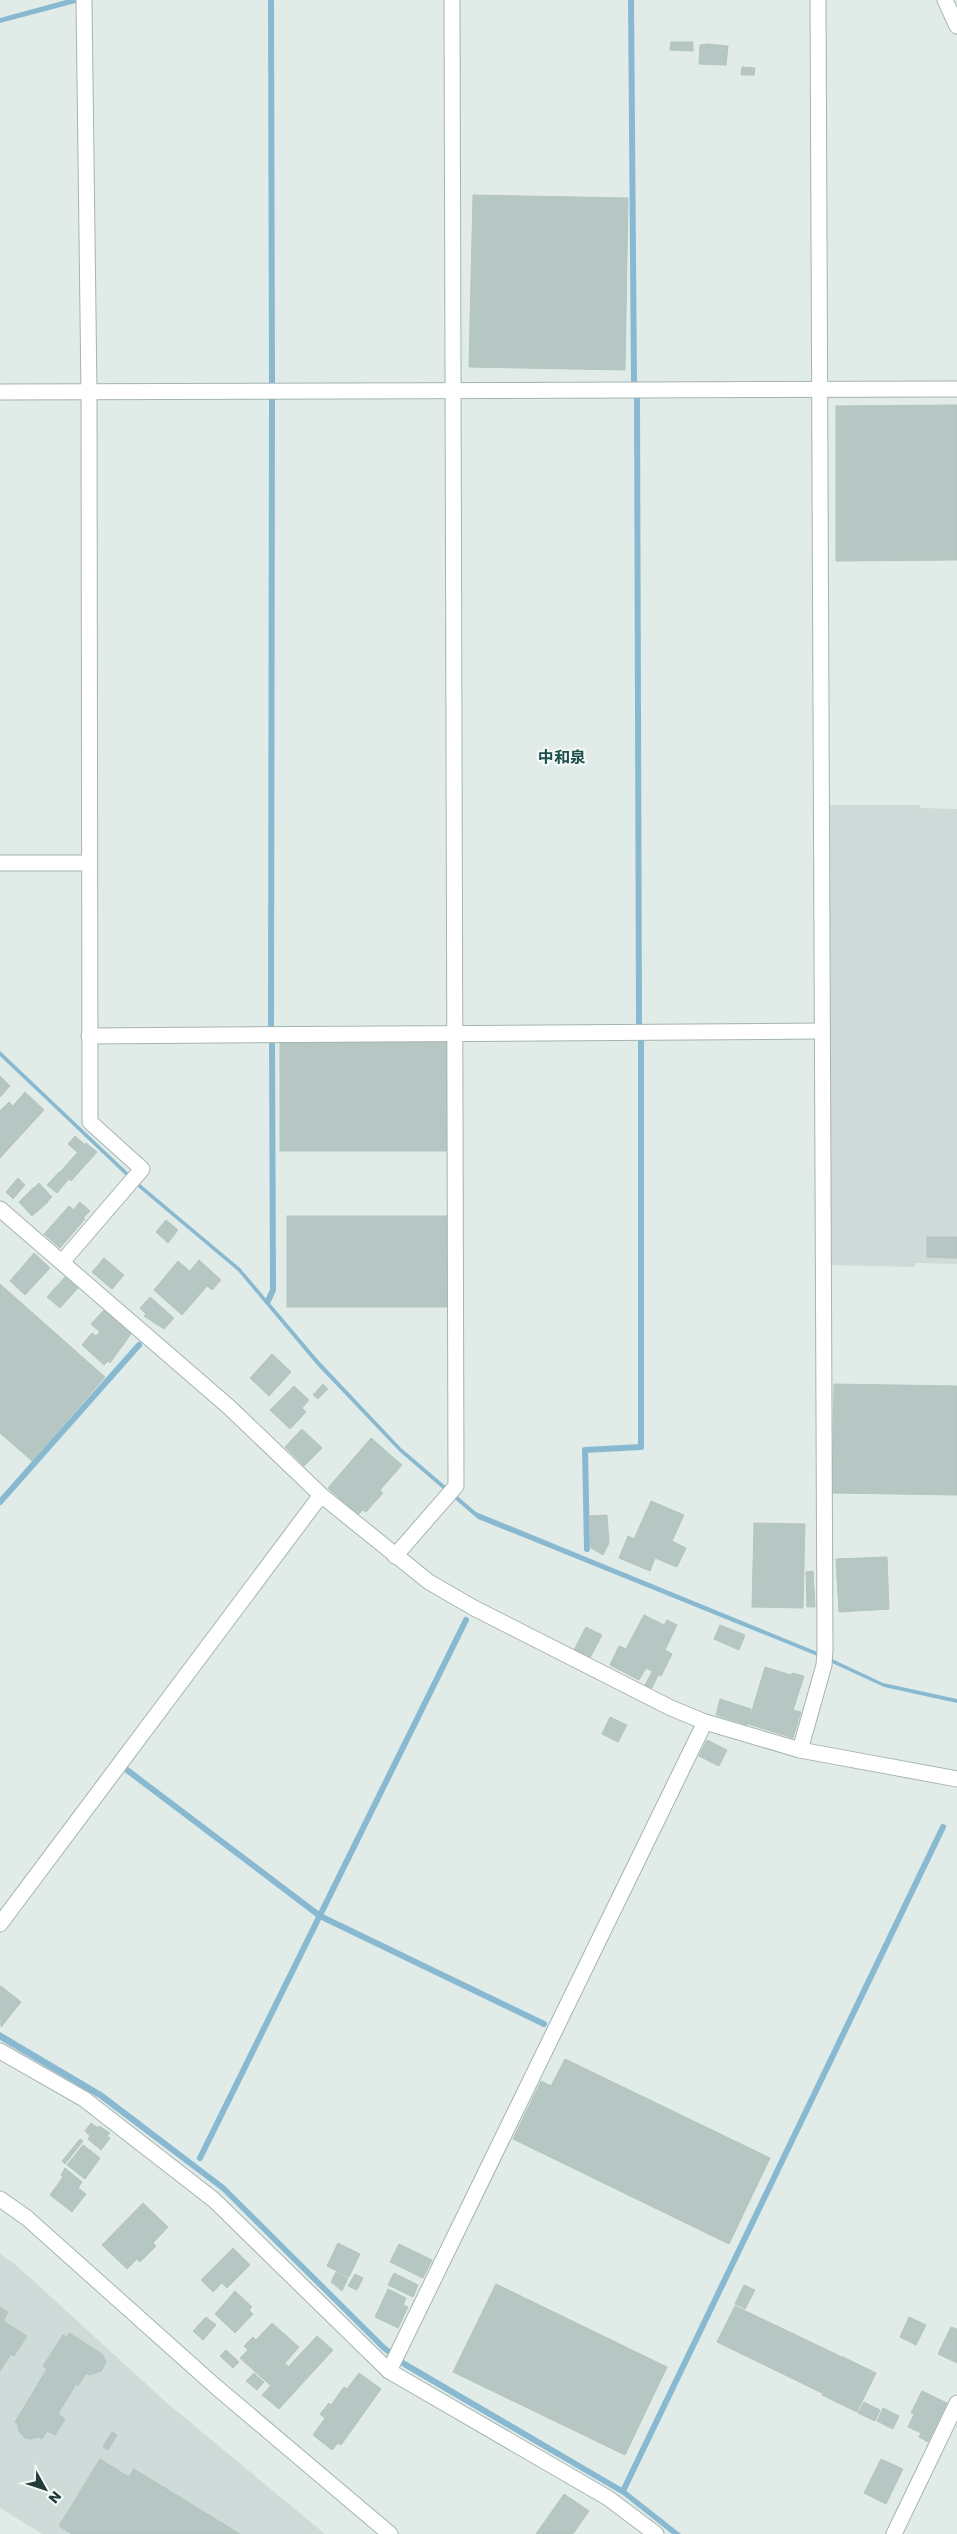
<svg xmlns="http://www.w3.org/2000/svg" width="957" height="2534" viewBox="0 0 957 2534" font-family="Poppins,'Noto Sans JP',sans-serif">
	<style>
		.built { fill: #cfdbd8 }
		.water { fill: #89b9d1 }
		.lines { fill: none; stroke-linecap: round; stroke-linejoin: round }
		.stream { stroke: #89b9d1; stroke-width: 6 }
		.building { fill: #b6c6c2; stroke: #b3c5c1 }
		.street-casing { stroke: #a4b4b1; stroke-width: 17 }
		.secondary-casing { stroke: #9fb7b3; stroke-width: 17 }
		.street { stroke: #fff; stroke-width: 15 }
		.secondary { stroke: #fff; stroke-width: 15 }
		.labels { text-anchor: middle; stroke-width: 4.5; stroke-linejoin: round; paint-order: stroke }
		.neighbourhood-label { font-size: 16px; font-weight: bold; fill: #1d4e4b; stroke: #f1f8f6 }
	</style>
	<rect width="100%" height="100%" fill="#e1ece9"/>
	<g class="built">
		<polygon points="829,805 920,805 921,808 957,809 957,1264 915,1263 915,1267 829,1265"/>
		<polygon points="0,2254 15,2264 167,2403 325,2534 42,2534 0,2508"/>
	</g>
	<g class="water">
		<polygon points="66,0 87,0 0,23 0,18"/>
		<polygon points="0,1051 140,1184 240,1268 319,1361 401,1448 476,1512 815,1651 883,1683 957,1699 957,1703 884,1687 815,1655 478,1519 400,1452 317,1365 238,1271 138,1187 0,1056"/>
		<polygon points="0,2032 103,2093 224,2185 385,2345 402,2359 624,2489 681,2534 672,2534 623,2495 405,2368 382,2350 221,2190 99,2098 0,2040"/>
	</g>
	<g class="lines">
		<g class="stream">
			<polyline points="271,0 272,382"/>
			<polyline points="631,0 634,382"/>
			<polyline points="637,396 639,1025"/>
			<polyline points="271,1027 272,396"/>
			<polyline points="268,1301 273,1290 272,1041"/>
			<polyline points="0,1502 139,1345"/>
			<polyline points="587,1549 585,1450 641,1447 641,1039"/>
			<polyline points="127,1770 320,1916 544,2024"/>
			<polyline points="200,2158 466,1620"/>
			<polyline points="624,2489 943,1827"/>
		</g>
	</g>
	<g class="building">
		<polygon points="671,42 693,42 693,51 670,50"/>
		<polygon points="708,44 728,46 726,65 699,64 700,45"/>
		<polygon points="742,67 755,68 754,75 741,75"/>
		<polygon points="473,195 628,198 625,370 469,367"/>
		<polygon points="957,405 957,560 836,561 836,406"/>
		<polygon points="280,1039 449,1039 448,1151 280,1151"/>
		<polygon points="0,1076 10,1086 0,1097"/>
		<polygon points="25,1092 44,1110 0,1158 0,1111 9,1102 13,1106"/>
		<polygon points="75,1136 84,1144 77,1152 68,1144"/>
		<polygon points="86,1143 97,1152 71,1181 60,1172"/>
		<polygon points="59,1172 68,1180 57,1193 47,1185"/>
		<polygon points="18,1178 25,1185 13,1199 6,1192"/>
		<polygon points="39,1183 52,1197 48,1201 35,1187"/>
		<polygon points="34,1187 48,1202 32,1216 19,1202"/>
		<polygon points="80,1202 90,1211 83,1218 74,1209"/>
		<polygon points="69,1206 85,1219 60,1248 44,1234"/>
		<rect x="287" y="1216" width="161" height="91"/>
		<polygon points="166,1220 178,1230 168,1243 156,1232"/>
		<polygon points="927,1237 957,1237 957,1258 927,1257"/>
		<polygon points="34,1253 50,1268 25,1295 10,1281"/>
		<polygon points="104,1258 124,1275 112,1289 92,1272"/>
		<polygon points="199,1260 221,1280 212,1290 190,1271"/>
		<polygon points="178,1261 207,1286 182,1315 154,1290"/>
		<polygon points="65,1277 78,1288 60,1308 47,1297"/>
		<polygon points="0,1284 105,1377 32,1461 0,1433"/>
		<polygon points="150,1297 174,1318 164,1329 144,1316 146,1314 140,1308"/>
		<polygon points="104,1310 131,1334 110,1363 108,1361 104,1365 82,1345 92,1333 96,1336 100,1332 91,1324"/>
		<polygon points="272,1354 291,1372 269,1396 250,1378"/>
		<polygon points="323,1384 328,1389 318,1399 313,1395"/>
		<polygon points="834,1384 957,1386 957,1495 832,1493"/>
		<polygon points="294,1386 309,1400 302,1408 306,1412 290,1429 270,1410"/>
		<polygon points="302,1429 322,1448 304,1466 285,1447"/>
		<polygon points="371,1438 402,1465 380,1490 383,1493 366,1512 363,1510 358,1515 328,1488"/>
		<polygon points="651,1501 684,1515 672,1541 686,1548 677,1567 655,1558 650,1571 619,1558 628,1536 634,1539"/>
		<polygon points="607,1515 609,1543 603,1555 591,1548 589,1516"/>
		<polygon points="754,1523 805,1524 803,1608 752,1607"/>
		<polygon points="887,1557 889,1609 839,1612 836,1559"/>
		<polygon points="813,1571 815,1607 807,1607 806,1572"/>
		<polygon points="644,1615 664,1625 667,1620 677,1625 665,1650 672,1654 661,1676 646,1668 639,1680 610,1665 619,1646 626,1649"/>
		<polygon points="720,1625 745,1635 739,1650 714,1639"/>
		<polygon points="586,1627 602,1635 590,1658 574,1650"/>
		<polygon points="765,1667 791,1675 792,1673 804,1676 793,1710 801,1712 793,1738 748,1724"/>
		<polygon points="652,1672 658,1675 652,1688 645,1685"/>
		<polygon points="720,1699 751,1709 747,1725 716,1715"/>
		<polygon points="610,1717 627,1725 618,1742 602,1734"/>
		<polygon points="707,1740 727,1750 719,1766 699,1756"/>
		<polygon points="1,1986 21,2002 1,2027 0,1988"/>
		<polygon points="565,2059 770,2158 729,2244 513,2139 541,2081 551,2086"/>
		<polygon points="91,2123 98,2128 99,2126 110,2133 107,2136 110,2138 101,2150 88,2139 90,2136 85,2131"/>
		<polygon points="80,2139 83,2141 65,2164 62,2161"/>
		<polygon points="83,2145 100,2158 85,2179 67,2165"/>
		<polygon points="65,2168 82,2182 78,2188 86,2194 72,2212 50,2195 63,2177 61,2175"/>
		<polygon points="143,2203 168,2227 153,2243 156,2246 140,2262 137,2259 127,2269 102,2245"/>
		<polygon points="338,2243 360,2254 349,2277 327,2266"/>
		<polygon points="399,2244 432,2260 423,2278 390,2262"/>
		<polygon points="233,2248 250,2265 227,2288 222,2283 213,2292 201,2280"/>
		<polygon points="336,2272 348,2278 342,2291 331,2282"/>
		<polygon points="394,2273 418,2285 413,2297 388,2285"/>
		<polygon points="355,2274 363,2278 357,2290 348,2286"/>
		<polygon points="496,2284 667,2367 625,2455 453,2372"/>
		<polygon points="744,2285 755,2290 745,2309 735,2304"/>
		<polygon points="388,2289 406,2298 403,2305 408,2307 398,2328 375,2317"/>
		<polygon points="235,2291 252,2307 249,2310 253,2314 235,2333 215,2314"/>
		<polygon points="735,2306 840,2356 822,2393 717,2342"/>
		<polygon points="0,2307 8,2312 3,2321 27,2336 14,2356 11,2354 0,2371"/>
		<polygon points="206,2317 216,2325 203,2340 193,2331"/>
		<polygon points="909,2317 926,2325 916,2345 900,2337"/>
		<polygon points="272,2323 299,2347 285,2363 288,2366 270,2385 240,2358 248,2350 244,2346 253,2337 256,2340"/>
		<polygon points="951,2327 957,2329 957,2363 938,2354"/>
		<polygon points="69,2333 102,2354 106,2362 101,2371 89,2375 86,2373 78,2386 76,2384 58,2414 65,2419 55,2435 47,2431 42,2439 38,2437 31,2439 25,2438 18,2430 18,2424 15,2422 47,2369 43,2366 63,2335 67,2337"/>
		<polygon points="317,2336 333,2350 279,2409 262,2395"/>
		<polygon points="226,2350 239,2362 233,2368 220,2356"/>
		<polygon points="841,2356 876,2373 857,2412 822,2395"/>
		<polygon points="254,2373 264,2382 257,2390 246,2381"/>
		<polygon points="359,2373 381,2389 341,2445 338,2443 332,2450 313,2435 325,2418 320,2414 329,2403 331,2405 344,2387 347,2389"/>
		<polygon points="922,2391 947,2403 928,2442 919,2437 921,2433 908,2427 914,2414 911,2413"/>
		<polygon points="864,2402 880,2410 875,2421 858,2413"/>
		<polygon points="883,2408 899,2416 893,2429 877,2421"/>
		<polygon points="112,2432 117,2435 108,2450 103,2447"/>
		<polygon points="100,2459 129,2477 134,2469 240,2534 72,2534 59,2526"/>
		<polygon points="881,2459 903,2469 886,2504 864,2493"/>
		<polygon points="564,2494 589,2511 573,2534 536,2534"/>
	</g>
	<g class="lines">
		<g class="street-casing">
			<g id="street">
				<polyline points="945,0 957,26"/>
				<polyline points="0,392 957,389"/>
				<polyline points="0,863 89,863"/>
				<polyline points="89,1036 822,1031"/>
				<polyline points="0,1209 229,1407 321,1495 429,1582 474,1608 671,1708 705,1722 800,1750 957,1779"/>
				<polyline points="62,1262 142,1169 90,1122 89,392 84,0"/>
				<polyline points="395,1556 456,1486 452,0"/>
				<polyline points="800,1750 824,1665 825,1650 818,0"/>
				<polyline points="0,1924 321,1495"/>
				<polyline points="0,2051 84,2099 214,2200 389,2371 608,2498 656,2534"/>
				<polyline points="389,2371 705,1722"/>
				<polyline points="894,2534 957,2403"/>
			</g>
		</g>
		<g class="secondary-casing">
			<polyline id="secondary" points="0,2199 27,2218 215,2386 390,2534"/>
		</g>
		<use href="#street" class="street"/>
		<use href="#secondary" class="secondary"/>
	</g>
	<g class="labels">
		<g class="neighbourhood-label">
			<text x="562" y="763">中和泉</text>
		</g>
	</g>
	<g transform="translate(45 2489) rotate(130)" stroke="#f1f8f6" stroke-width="4" paint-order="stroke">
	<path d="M0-4L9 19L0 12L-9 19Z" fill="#213c39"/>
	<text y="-8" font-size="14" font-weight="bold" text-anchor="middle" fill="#213c39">N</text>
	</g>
</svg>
